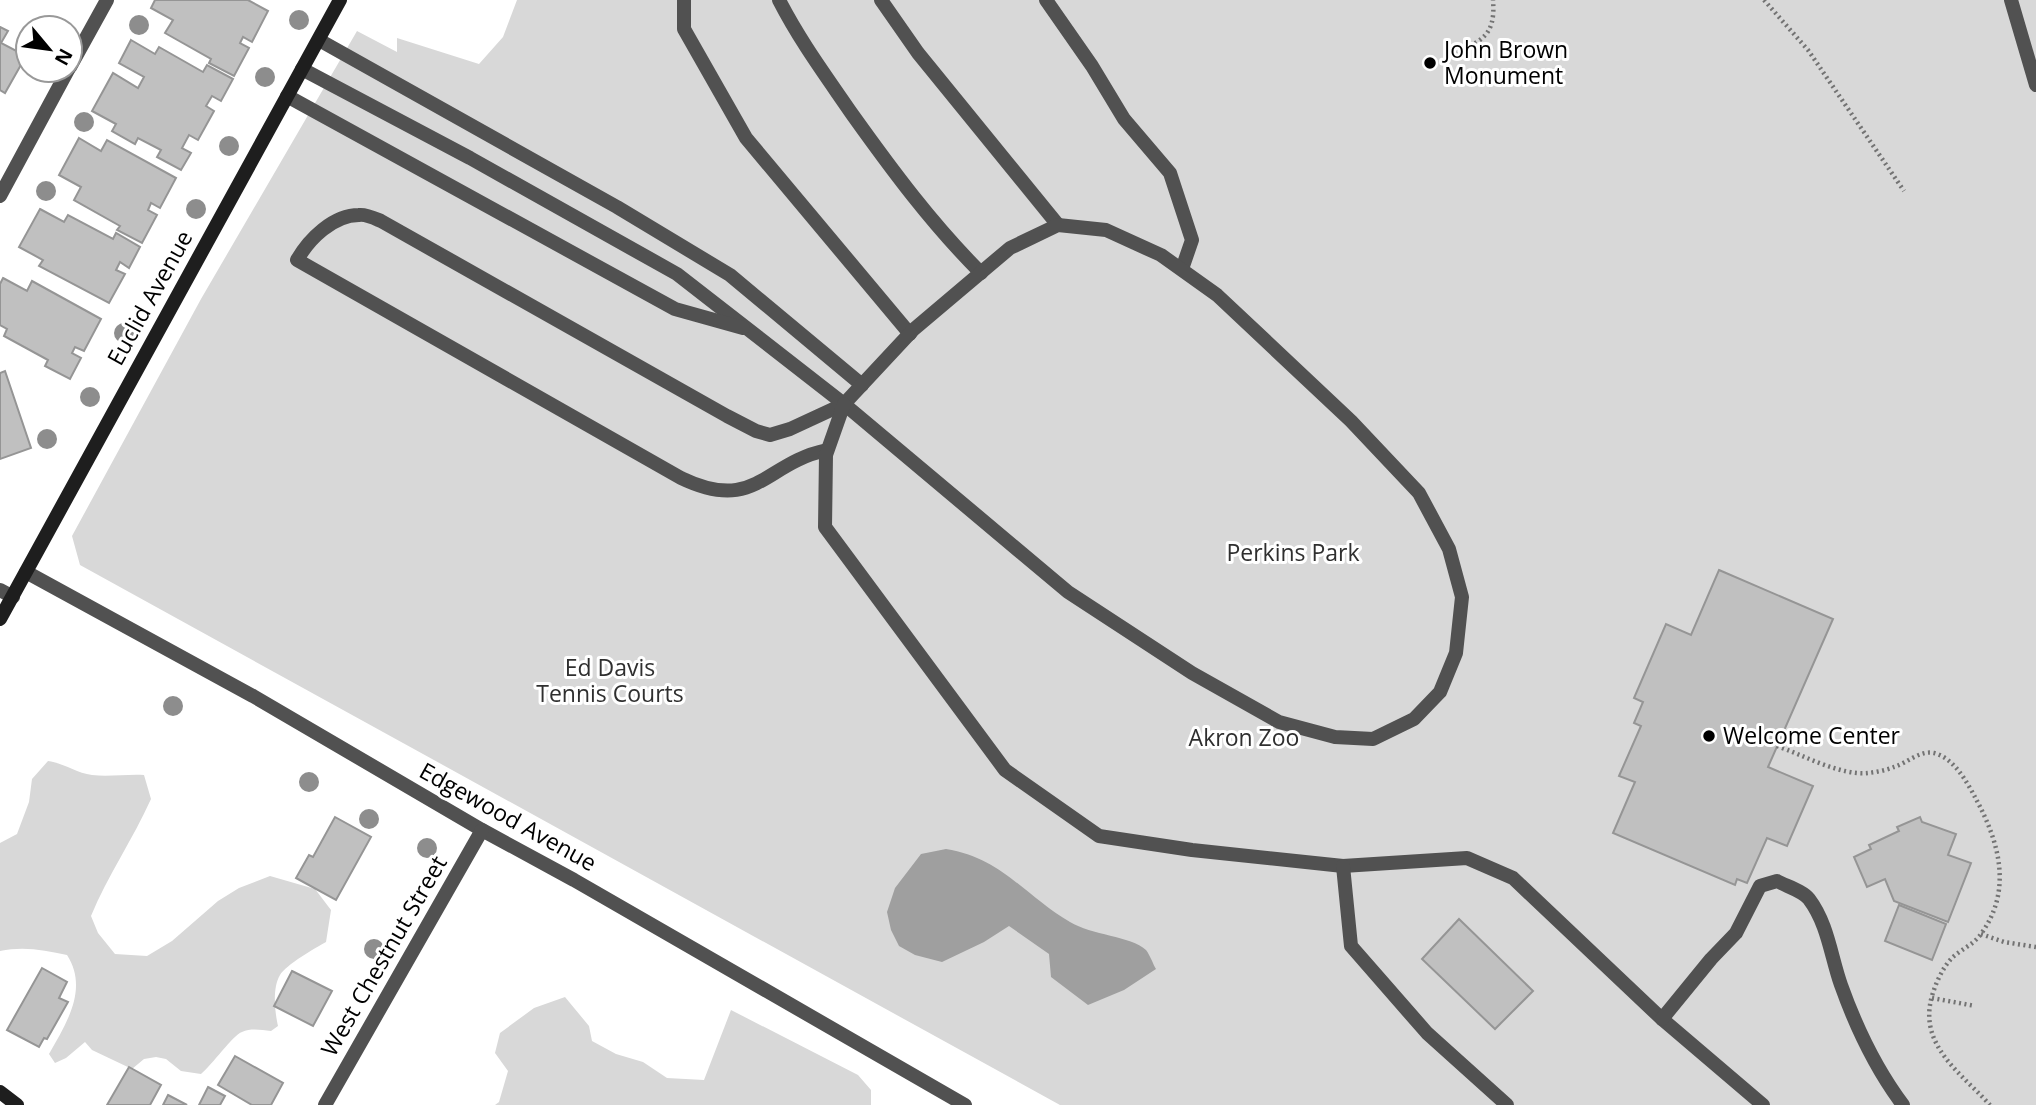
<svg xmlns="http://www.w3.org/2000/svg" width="2036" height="1105" viewBox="0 0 2036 1105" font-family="'Open Sans',sans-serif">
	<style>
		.green { fill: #d8d8d8 }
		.water { fill: #9f9f9f }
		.building { fill: #c0c0c0; stroke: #959595; stroke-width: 2 }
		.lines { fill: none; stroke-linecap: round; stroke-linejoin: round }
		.path { stroke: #737373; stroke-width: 4.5; stroke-dasharray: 2 3.5; stroke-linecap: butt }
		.lane { stroke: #515151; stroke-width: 14 }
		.street { stroke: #515151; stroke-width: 14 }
		.secondary { stroke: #1e1e1e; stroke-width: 14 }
		.tree { fill: #8d8d8d }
		.poi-dot { fill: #000; stroke: #fff; stroke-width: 2.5 }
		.labels { text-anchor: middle; stroke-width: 6; stroke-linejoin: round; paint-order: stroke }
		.poi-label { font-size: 23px; fill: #000; stroke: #fff; text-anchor: start }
		.street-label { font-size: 23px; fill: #000; stroke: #fff }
		.park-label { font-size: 23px; fill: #2f2f2f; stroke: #fff }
	</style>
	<rect width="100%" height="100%" fill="#fff"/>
	<g class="green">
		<polygon points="517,0 2036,0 2036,1105 1060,1105 80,565 72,536 201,299 357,31 397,52 397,38 479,64 503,37"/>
		<path d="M48,761C64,763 76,773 92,775C108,777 127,774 144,775L151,799C133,839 108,875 91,916L98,933L115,954L147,956L172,941L218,901L239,888L270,876L315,889L331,910L326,942C315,948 286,965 280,975C272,988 275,1013 278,1026L271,1031C261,1030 251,1028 242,1032C233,1035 212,1065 201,1074L181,1071L166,1059L156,1057L144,1059L132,1069L92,1050L85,1042L66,1058L55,1063L49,1054C66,1024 89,989 67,955C45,950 23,946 0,951V843L17,834L29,802L32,779Z"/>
		<polygon points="565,997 589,1026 592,1041 616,1054 643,1062 667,1078 704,1080 731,1010 858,1075 871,1090 871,1105 495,1105 499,1102 508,1071 495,1053 500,1033 534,1008"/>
	</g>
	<path class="water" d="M946,849C1002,858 1025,896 1070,922C1091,935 1131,936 1146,950C1150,955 1153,964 1156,969L1124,990L1088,1005L1051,977L1049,954L1009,926L984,942L942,962L915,955L899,946L891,930L887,912L895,888L921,854Z"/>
	<g class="building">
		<polygon points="155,0 248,0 268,11 252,42 243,37 240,43 249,48 234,76 209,63 211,59 165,33 173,20 151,8"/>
		<polygon points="0,27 8,31 1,43 26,56 5,93 0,90"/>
		<polygon points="131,40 155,54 159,47 203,72 207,65 233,79 221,101 212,96 206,106 214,111 198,140 189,135 182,148 191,153 181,170 157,157 161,150 138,138 135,144 112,131 116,124 92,111 113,73 138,88 144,77 119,63"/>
		<polygon points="79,138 101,151 107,140 176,178 160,208 151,203 148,210 157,215 142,243 117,230 120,226 74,200 81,187 59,175"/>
		<polygon points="40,209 64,222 68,215 113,239 116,233 140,247 129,268 120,262 116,270 125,274 109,303 39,266 43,260 19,247"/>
		<polygon points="3,278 27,291 32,281 101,319 84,351 75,347 72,353 81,358 70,379 45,366 48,360 4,336 7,329 0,325 0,284"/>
		<polygon points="5,371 31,448 0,459 0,373"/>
		<polygon points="1719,570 1833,619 1768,767 1813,786 1787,846 1767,838 1747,883 1737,879 1735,885 1613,833 1635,782 1619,776 1641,726 1634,723 1643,702 1634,698 1666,624 1691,635"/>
		<polygon points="335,817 371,837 336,900 296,878 309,855 313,857"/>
		<polygon points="1920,817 1922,822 1956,834 1948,855 1971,863 1948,922 1894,901 1885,879 1867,887 1854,857 1871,849 1869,845 1899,831 1897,827"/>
		<polygon points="1899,905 1946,924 1932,960 1885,941"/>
		<polygon points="1459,919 1533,991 1495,1029 1422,959"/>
		<polygon points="42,968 67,982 59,998 68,1002 47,1039 44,1038 39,1047 7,1030"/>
		<polygon points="292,971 332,991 313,1026 274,1006"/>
		<polygon points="235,1056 283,1083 271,1105 252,1105 218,1085"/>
		<polygon points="129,1067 161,1085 150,1105 107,1105"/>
		<polygon points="208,1087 225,1096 220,1105 199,1105"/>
		<polygon points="168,1095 187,1105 163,1105"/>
	</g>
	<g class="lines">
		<g class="path">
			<polyline points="1764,0 1808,50 1904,191"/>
			<path d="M1450,55C1480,41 1496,38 1493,0"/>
			<path d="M1777,746C1803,755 1841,776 1868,773C1877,772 1887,770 1894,767C1907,763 1920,750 1934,753C1954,758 1967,782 1976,799C1999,842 2013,890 1981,934C1974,944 1962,949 1953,957C1942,967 1932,991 1930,1005C1923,1049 1964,1076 1990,1105"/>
			<polyline points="1981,934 2004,942 2036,947"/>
			<polyline points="1932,998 1975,1006"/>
		</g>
		<g class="lane">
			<polyline points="684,0 684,29 746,138 910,334"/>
			<path d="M779,0C800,41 826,76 852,114C892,170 932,224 981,273"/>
			<polyline points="881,0 918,53 1058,225"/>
			<polyline points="1046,0 1092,66 1124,119 1170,173 1192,240 1182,269"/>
			<polyline points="319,40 617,207 730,275 862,385"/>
			<polyline points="70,67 107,0"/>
			<path d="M302,69L470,158L677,274L844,404L1068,592L1192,673L1279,722L1335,737L1373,739L1414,719L1440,692L1456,653L1462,597L1449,549L1419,493L1351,421L1217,295L1161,255L1106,230L1058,225L1010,248L913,330L844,404L790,429L770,435L756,431L727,416L381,221C374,218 366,214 359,215C333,215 309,239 297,260L681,478C756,514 764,463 827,450"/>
			<polyline points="287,96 675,309 743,328"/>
			<polyline points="0,196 68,70"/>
			<polyline points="844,404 826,455 825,527 1005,770 1099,836 1192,850 1343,866 1467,858 1513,878 1662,1019 1763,1105"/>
			<polyline points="1343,866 1351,946 1427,1033 1507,1105"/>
			<path d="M1662,1019L1711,959L1736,933L1760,886L1777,881C1786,886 1803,891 1809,899C1828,924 1831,957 1841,985C1856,1027 1876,1069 1903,1105"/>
		</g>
		<g class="street">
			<polyline points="2011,0 2036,85"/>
			<polyline points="26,572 253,696 482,830 574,880 965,1105"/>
			<polyline points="0,590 13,597"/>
			<polyline points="325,1105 482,830"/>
		</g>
		<g class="secondary">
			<polyline points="0,619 340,0"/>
			<polyline points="0,1092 17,1105"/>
		</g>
	</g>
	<g class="tree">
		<circle cx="299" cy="20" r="10"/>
		<circle cx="139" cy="25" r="10"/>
		<circle cx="265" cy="77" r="10"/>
		<circle cx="84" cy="122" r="10"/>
		<circle cx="229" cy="146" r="10"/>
		<circle cx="46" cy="191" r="10"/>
		<circle cx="196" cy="209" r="10"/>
		<circle cx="124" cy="333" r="10"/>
		<circle cx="90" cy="397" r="10"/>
		<circle cx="47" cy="439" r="10"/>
		<circle cx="173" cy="706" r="10"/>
		<circle cx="309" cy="782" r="10"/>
		<circle cx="369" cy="819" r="10"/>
		<circle cx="427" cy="848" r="10"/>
		<circle cx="374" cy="949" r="10"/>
	</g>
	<g class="poi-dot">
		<circle cx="1430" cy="63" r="7"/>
		<circle cx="1709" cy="736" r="7"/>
	</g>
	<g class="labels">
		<g class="poi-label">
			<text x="1444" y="58">John Brown<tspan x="1444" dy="26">Monument</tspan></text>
			<text x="1723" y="744">Welcome Center</text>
		</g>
		<g class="street-label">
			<text transform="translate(150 298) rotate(-61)" y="8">Euclid Avenue</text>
			<text transform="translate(508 817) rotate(29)" y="8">Edgewood Avenue</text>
			<text transform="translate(384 956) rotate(-60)" y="8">West Chestnut Street</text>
		</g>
		<g class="park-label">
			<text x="1293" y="561">Perkins Park</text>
			<text x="610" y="676">Ed Davis<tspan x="610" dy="26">Tennis Courts</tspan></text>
			<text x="1244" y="746">Akron Zoo</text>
		</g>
	</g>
	<g transform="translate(49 49) rotate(119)"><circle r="33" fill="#ffffff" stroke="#999999" stroke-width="2"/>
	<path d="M0-5L12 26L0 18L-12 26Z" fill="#000000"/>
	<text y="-10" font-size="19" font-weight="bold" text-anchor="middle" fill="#000000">N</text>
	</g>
</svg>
